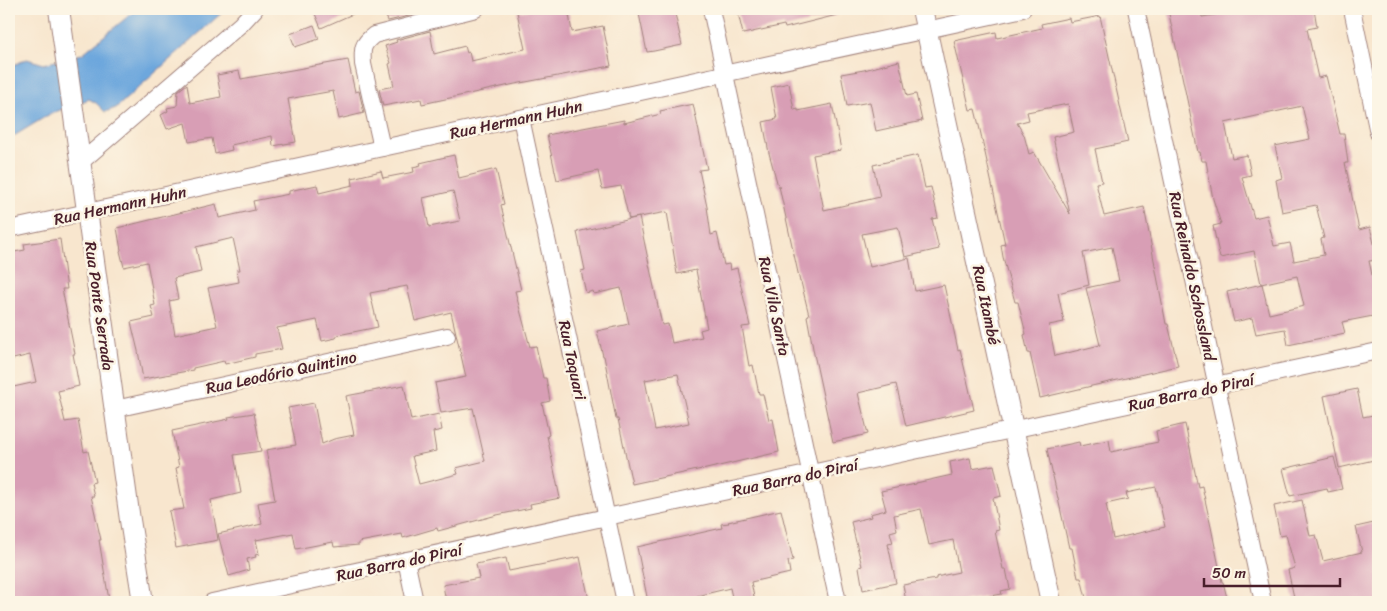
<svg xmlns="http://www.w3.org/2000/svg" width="1387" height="611" viewBox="0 0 1387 611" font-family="Sriracha,sans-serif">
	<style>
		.water { fill: #6da7dd; stroke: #5c6384 }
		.building { fill: #d89eb5; fill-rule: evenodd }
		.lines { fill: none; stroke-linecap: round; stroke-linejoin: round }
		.minor-casing { stroke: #a1827c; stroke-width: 18 }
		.tertiary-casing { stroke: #a1827c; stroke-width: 22 }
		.minor { stroke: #fff; stroke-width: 16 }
		.tertiary { stroke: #fff; stroke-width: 20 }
		.labels { text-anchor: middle; stroke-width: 5; stroke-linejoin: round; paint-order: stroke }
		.street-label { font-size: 16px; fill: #4a1f2b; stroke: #fcf5e5 }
	</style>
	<rect width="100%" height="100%" fill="#fcf5e5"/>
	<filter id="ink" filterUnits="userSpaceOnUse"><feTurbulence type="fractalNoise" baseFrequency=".02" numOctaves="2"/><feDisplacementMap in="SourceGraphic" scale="10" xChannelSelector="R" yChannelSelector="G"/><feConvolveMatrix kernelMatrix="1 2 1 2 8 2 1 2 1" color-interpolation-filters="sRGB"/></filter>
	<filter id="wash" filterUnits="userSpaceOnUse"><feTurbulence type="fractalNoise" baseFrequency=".0096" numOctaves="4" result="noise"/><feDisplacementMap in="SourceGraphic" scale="20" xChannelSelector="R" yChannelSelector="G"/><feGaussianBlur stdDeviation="1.12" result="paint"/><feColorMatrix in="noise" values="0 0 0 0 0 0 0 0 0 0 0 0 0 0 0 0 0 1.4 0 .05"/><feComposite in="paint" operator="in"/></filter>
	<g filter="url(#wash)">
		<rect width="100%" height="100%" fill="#f8e6ce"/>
		<polygon class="water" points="137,9 226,9 116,108 105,112 96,103 89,99 50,114 9,139 9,67 27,59 44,64 82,54"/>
		<g id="blocks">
			<g class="building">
				<polygon points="313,9 364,9 321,28"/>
				<polygon points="383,9 415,9 417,14 388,21"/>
				<polygon points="534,9 568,9 572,32 603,26 611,66 515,84 422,104 421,99 383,106 379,89 394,86 389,64 391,63 385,46 397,42 396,40 430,31 434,54 465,46 467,53 469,52 471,61 525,49 517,12"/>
				<polygon points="638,9 674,9 682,45 654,51 647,52"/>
				<polygon points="737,9 836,9 837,15 785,28 784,25 743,34"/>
				<path d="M1168,9H1200L1202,17L1249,9H1314L1317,27L1307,29L1318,78L1326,76L1340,134H1344L1348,163H1345L1359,230L1370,227L1378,260L1369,261L1378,303V315L1342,322L1345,333L1288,345L1285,329L1256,334L1252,318L1234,322L1227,292L1262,284L1269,314L1304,306L1297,276L1261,284L1254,251L1220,258L1213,226L1221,224L1213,199L1206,161H1202L1200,152H1198ZM1302,106L1310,139L1275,146L1282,178L1276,180L1282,212L1316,205L1324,238L1321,239L1324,255L1294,261L1290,243L1274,246L1267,215L1254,218L1242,177L1251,175L1247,155L1232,158L1225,123Z"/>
				<path d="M1100,16L1128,142L1095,149L1102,182L1096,183L1104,216L1144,207L1166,324H1168L1178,366L1040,398L1030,353H1028L1024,335L1026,334L1018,302H1015L1003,257L1001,245L1005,244L980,130L975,109L970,110L954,41L996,32L997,38L1042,28L1041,24L1069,18L1070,22ZM1068,104L1074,132L1053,137L1070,214L1034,152L1029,154L1024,135L1017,123L1029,120L1027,112ZM1112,247L1119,281L1086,288L1100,345L1055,356L1049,325L1064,322L1058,293L1089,285L1083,253Z"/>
				<polygon points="314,25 319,39 295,47 290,34"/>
				<polygon points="348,60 355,92 359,91 364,113 339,119 333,91 288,99 296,142 273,146 272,136 231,145 232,150 215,154 212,138 189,142 185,123 167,129 161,115 168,111 167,108 177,106 178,91 187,84 190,103 221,97 217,75 239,71 241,79"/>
				<polygon points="899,61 907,96 916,94 922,121 876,131 870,102 847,106 841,74 864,70"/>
				<polygon points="789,83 794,110 798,109 798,111 832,104 841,150 813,155 824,210 880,197 873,165 918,155 925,188 931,187 938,218 932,219 939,249 905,257 898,227 862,234 870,267 909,258 915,291 944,285 958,350 960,349 974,410 906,426 896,384 858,393 868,434 833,442 814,354 807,316 809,315 801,282 800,282 779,186 778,186 769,153 763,122 777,119 771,87"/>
				<path d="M693,104L707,169L699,170L707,207L711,235L717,233L724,265L729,264L730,270L737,268L750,326L742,327L749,366L753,365L759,394H763L769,420L773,419L779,452L702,470V469L632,484L618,419H616L604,356H603L597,331L629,324L621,288L594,294L593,291L586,293L581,271L585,270L577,232L639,217L662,325L668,324L672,343L702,337L700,330L707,328L696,270L677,274L667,212L629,219L621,186L602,189L598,171L557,180L547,135L624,120V123L661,114L660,111ZM678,374L689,423L655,430L645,380Z"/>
				<path d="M454,155L459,178L496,169L504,204L501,205L521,290L515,291L530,347L536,346L543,378H546L550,401L542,403L549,435L547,436L560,498L530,504L531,508L497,515L438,531L437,528L403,538L402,534L359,542V545L334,547L333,542L296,549L293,533L256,540L259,554L255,555L256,557L247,559L249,570L229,576L218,534L262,524L258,503L275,500L266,450L296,445L288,408L314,403L322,444L334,439L354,435L346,396L404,385L411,420L439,414L442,430L433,432L436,451L412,456L419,484L458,474L456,468L485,461L473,408L441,413L435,383L466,377L451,312L415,321L407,286L370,293L378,327L338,335L336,338L322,341L317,320L277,328L282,349L255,354V357L225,364L224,361L193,368V370L143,379L138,351L131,322L154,317L151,306L155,305L147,262L124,267L120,251L121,250L117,228L216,204L219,218L255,210L253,201L289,194V191L317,185L319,193L353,185L352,178L381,171L383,178L414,172L413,167L421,165L420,163ZM453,191L460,221L429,227L423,198ZM233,238L240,270H237L239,282L208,288L217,326L175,335L169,301L178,299L174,278L201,272L196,247Z"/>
				<polygon points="60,239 67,289 62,289 75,354 73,354 79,386 58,391 65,422 78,420 84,452 88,451 95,482 91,483 94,496 91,496 101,540 99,540 109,600 95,602 9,602 9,388 36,382 30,355 9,360 9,253 25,250 24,244"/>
				<polygon points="1357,389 1363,417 1378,414 1378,459 1339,468 1324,396"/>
				<polygon points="254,413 261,451 234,455 241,493 211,500 218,540 176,548 169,511 184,509 176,468 179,467 172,431 229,419 228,417"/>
				<path d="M1185,424L1198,487L1202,486L1211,527L1222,582H1223L1228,602H1155L1154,598L1130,602H1087L1081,578H1078L1072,548H1069L1047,449L1079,442L1080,446L1109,440L1111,452L1158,442L1156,431ZM1156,487L1165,527L1113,539L1106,504L1128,499L1126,493Z"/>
				<polygon points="1334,457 1342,489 1328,492 1327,488 1290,496 1283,469"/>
				<polygon points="970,458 972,469 994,465 1001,496 993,498 999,530 995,531 1003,569 1006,569 1010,589 1001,591 1002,594 957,602 906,602 903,585 936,579 936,577 959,572 953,540 929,545 921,509 894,515 897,530 890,532 893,543 888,544 896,583 863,590 859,567 862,566 851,522 871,517 870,514 886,510 881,491 916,484 916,483 952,475 950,462"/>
				<polygon points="1302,500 1310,536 1316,535 1323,561 1362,552 1356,527 1378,522 1378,602 1295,602 1288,570 1295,568 1286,535 1280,536 1274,506"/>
				<polygon points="781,510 793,560 788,561 790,573 751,582 755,602 733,602 730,588 697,596 698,602 648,602 637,547 722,528 721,524 729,523 728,522"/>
				<polygon points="580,557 589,600 579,602 446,602 443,585 479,578 476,564 506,558 509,571"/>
			</g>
		</g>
	</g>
	<g filter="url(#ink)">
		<use href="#blocks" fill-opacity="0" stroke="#a1827c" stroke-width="1"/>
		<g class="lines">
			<g class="minor-casing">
				<g id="minor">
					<polyline points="711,9 838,602"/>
					<polyline points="1136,9 1263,602"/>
					<polyline points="1352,9 1378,133"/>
					<polyline points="521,118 625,602"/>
					<path d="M382,148L363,64C362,49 362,44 374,35L476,9"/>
					<polyline points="81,162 241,24 255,9"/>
					<polyline points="9,229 1023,9"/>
					<polyline points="115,409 447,336"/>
					<polyline points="406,560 415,602"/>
					<polyline points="212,602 1378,351"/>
				</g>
			</g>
			<g class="tertiary-casing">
				<g id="tertiary">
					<polyline points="59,9 130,520 143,602"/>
					<polyline points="922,9 1051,602"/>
				</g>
			</g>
			<use href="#minor" class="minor"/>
			<use href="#tertiary" class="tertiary"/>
		</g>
	</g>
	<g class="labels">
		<g class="street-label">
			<text transform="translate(516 119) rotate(-12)" y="6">Rua Hermann Huhn</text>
			<text transform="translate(120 205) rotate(-12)" y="6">Rua Hermann Huhn</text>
			<text transform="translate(1193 276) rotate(78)" y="6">Rua Reinaldo Schossland</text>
			<text transform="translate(987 305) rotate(78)" y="6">Rua Itambé</text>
			<text transform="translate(100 306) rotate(82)" y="6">Rua Ponte Serrada</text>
			<text transform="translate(775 306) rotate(78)" y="6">Rua Vila Santa</text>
			<text transform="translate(573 360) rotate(78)" y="6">Rua Taquari</text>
			<text transform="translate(281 372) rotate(-12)" y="6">Rua Leodório Quintino</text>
			<text transform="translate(1191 392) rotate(-12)" y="6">Rua Barra do Piraí</text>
			<text transform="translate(795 477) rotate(-12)" y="6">Rua Barra do Piraí</text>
			<text transform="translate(399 562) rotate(-12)" y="6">Rua Barra do Piraí</text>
		</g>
	</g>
	<rect width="1387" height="611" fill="none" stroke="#fcf5e5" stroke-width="30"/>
	<path d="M1204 578v8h136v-8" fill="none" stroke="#4a1f2b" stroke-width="2.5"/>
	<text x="1212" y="578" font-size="15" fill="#4a1f2b" stroke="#fcf5e5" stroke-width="4" paint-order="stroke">50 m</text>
</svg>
